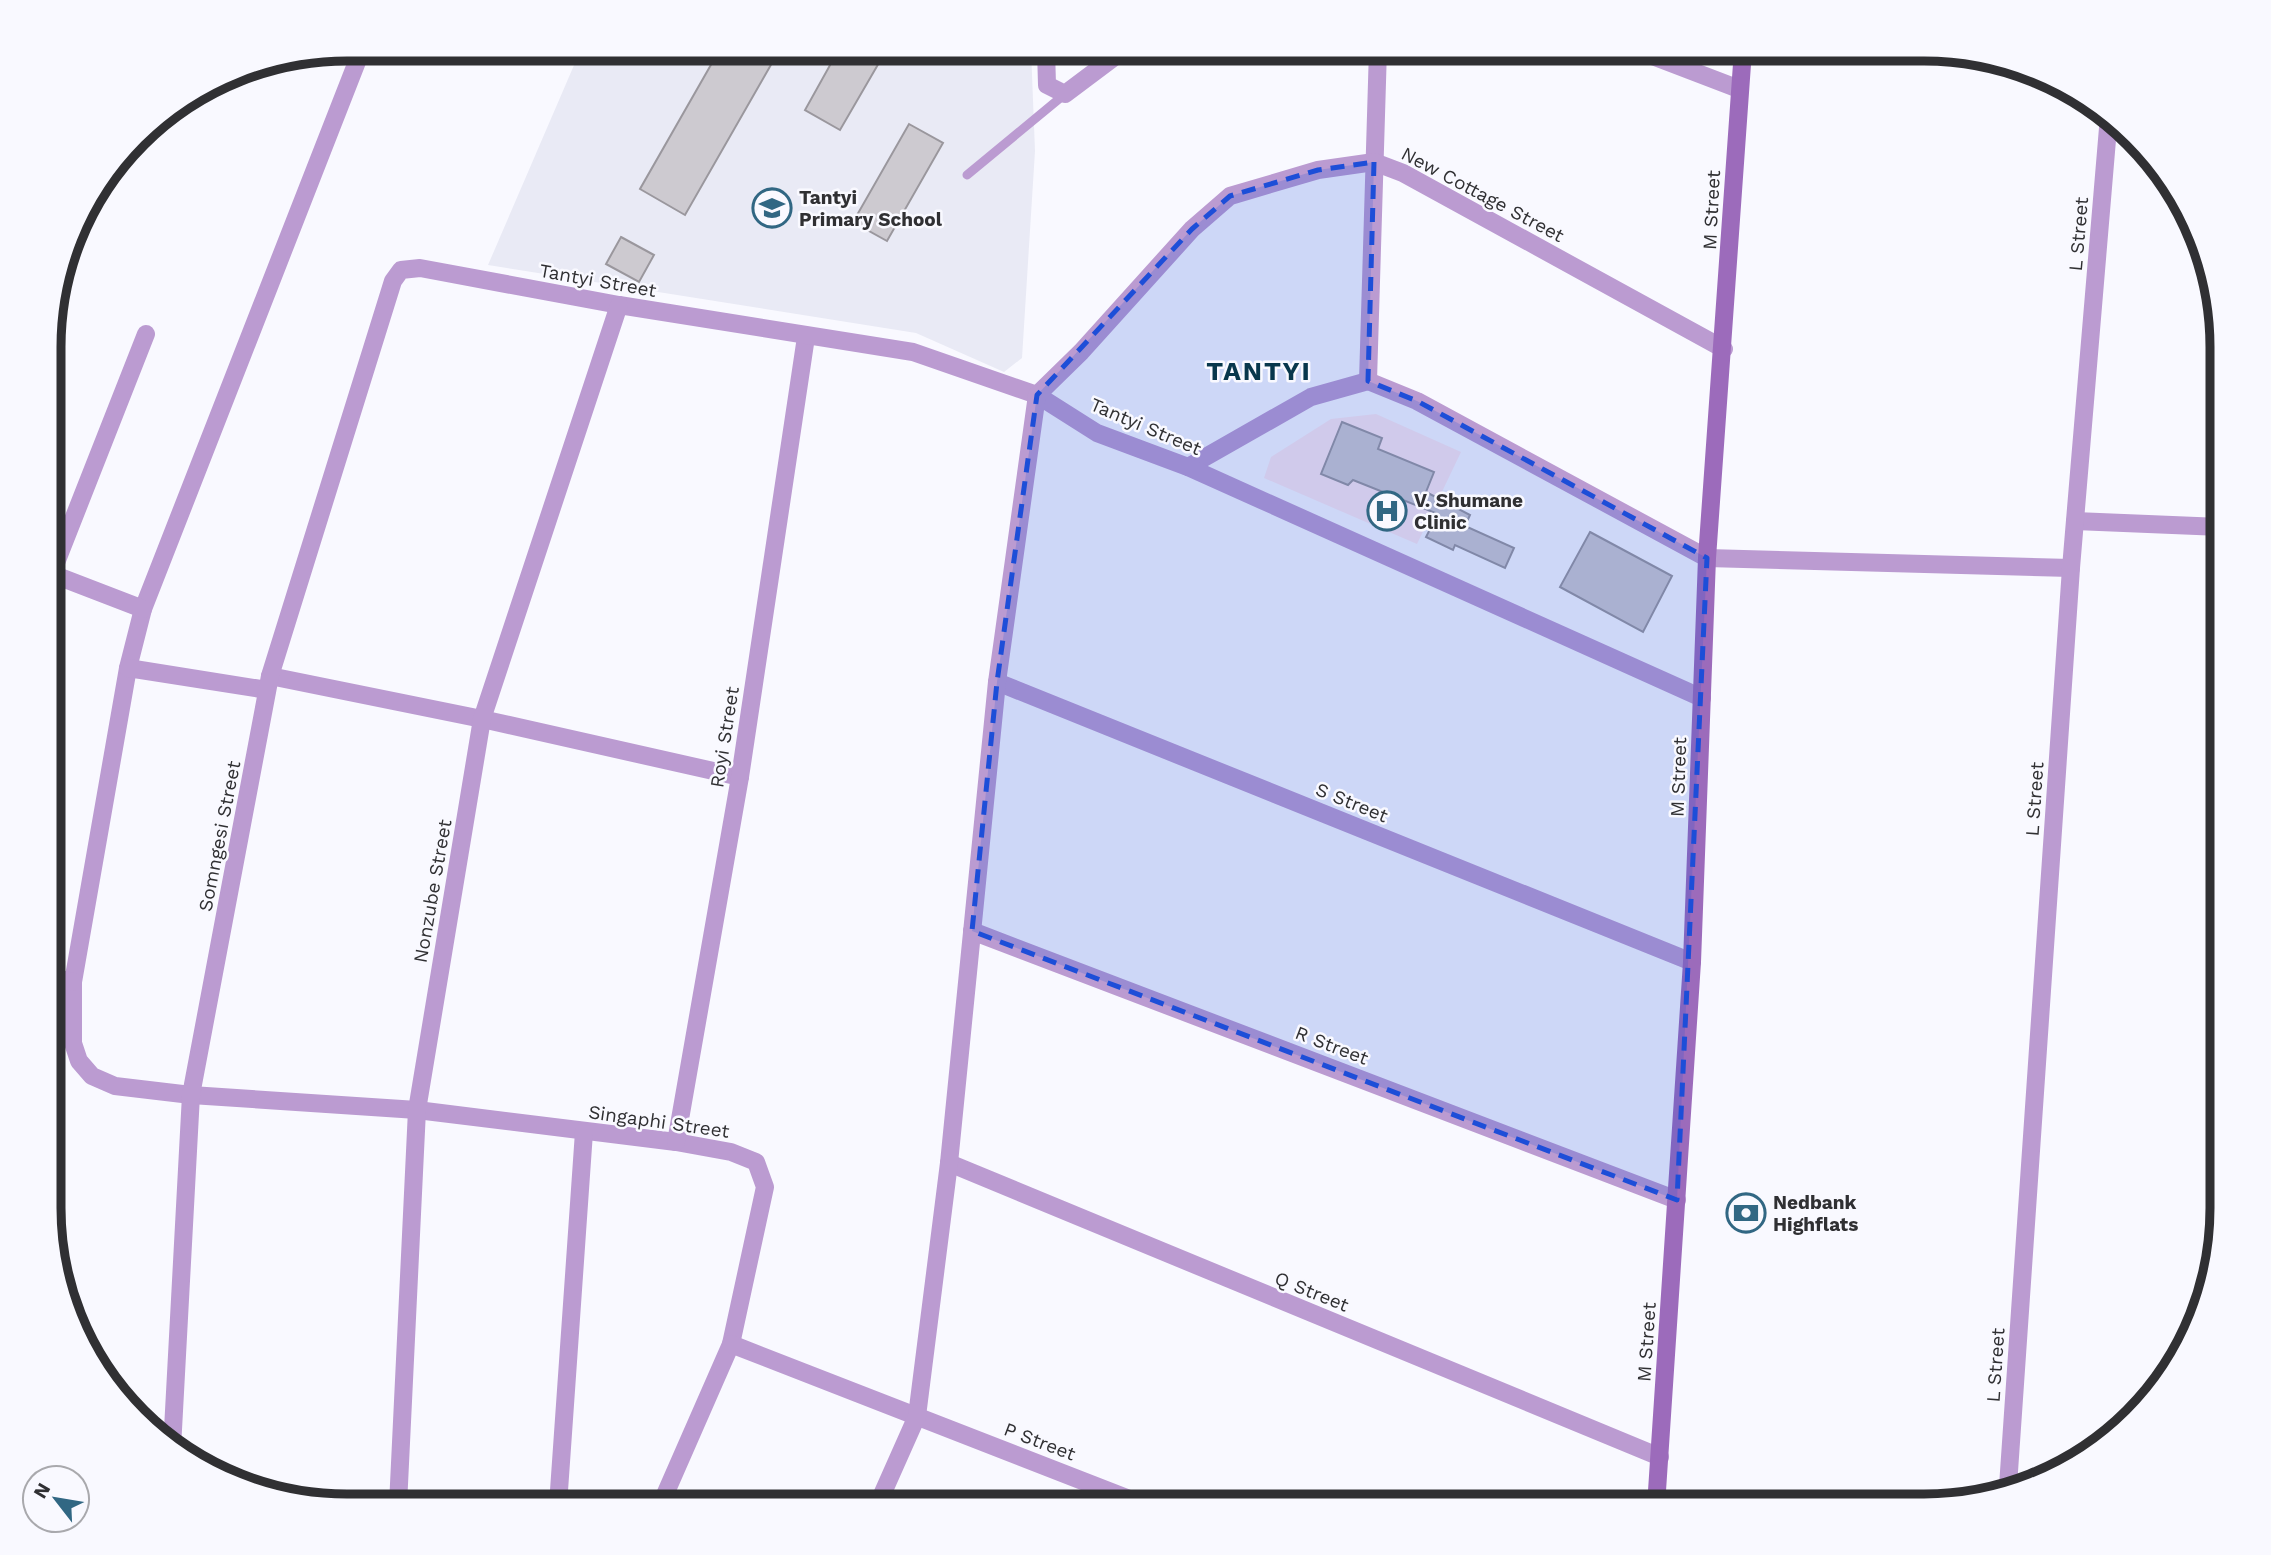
<svg xmlns="http://www.w3.org/2000/svg" width="2271" height="1555" viewBox="0 0 2271 1555" font-family="'Work Sans',sans-serif">
	<style>
		.built { fill: #e9eaf5 }
		.medical { fill: #fde9f1 }
		.building { fill: #cdcad0; stroke: #9a979d; stroke-width: 2 }
		.lines { fill: none; stroke-linecap: round; stroke-linejoin: round }
		.lane { stroke: #bb9bd1; stroke-width: 9 }
		.street { stroke: #bb9bd1; stroke-width: 18 }
		.secondary { stroke: #9c6bbb; stroke-width: 18 }
		.marked { fill: #1d4ed8; fill-opacity: 0.2; stroke: #1d4ed8; stroke-width: 5; stroke-dasharray: 14 9; stroke-linejoin: round }
		.labels { text-anchor: middle; stroke-width: 5; stroke-linejoin: round; paint-order: stroke }
		.street-label { font-size: 19px; fill: #303033; stroke: #f9f9ff }
		.poi-label { font-size: 19px; font-weight: bold; fill: #303033; stroke: #f9f9ff; text-anchor: start }
		.district-label { font-size: 26px; font-weight: bold; letter-spacing: 2px; fill: #08374c; stroke: #f9f9ff }
		.rim { fill: none; stroke: #303033; stroke-width: 9 }
	</style>
	<rect width="100%" height="100%" fill="#f9f9ff"/>
	<polygon class="built" points="581,49 1031,49 1035,151 1022,358 1004,372 916,333 488,265"/>
	<polygon class="medical" points="1376,414 1461,452 1417,544 1264,478 1271,457 1331,419"/>
	<g class="building">
		<polygon points="720,49 780,49 685,215 640,189"/>
		<polygon points="839,49 887,49 840,130 805,110"/>
		<polygon points="909,124 943,143 887,241 853,222"/>
		<polygon points="621,237 654,255 639,282 606,264"/>
		<polygon points="1342,422 1382,438 1378,449 1434,472 1426,492 1470,515 1465,526 1514,548 1505,568 1455,545 1453,550 1426,537 1438,514 1353,480 1348,485 1321,474"/>
		<polygon points="1590,532 1672,576 1643,632 1560,587"/>
	</g>
	<g class="lines">
		<polyline class="lane" points="967,175 1065,94"/>
		<g class="street">
			<polyline points="362,49 143,609 128,668 73,982 73,1043 79,1061 92,1076 115,1086 191,1095 417,1110 676,1142 731,1152 756,1162 765,1187 731,1344 660,1506"/>
			<polyline points="1046,49 1047,85 1065,94 1125,49"/>
			<polyline points="1637,50 1739,89"/>
			<polyline points="1368,381 1378,49"/>
			<polyline points="1188,467 1311,397 1368,381 1417,401 1707,558 2071,568"/>
			<polyline points="2075,521 2221,527"/>
			<polyline points="52,573 146,334"/>
			<polyline points="52,574 143,609"/>
			<polyline points="128,668 267,690"/>
			<polyline points="270,676 482,719 740,777"/>
			<polyline points="997,682 1692,962"/>
			<polyline points="972,931 1677,1200"/>
			<polyline points="52,977 73,982"/>
			<polyline points="676,1142 740,777 806,337"/>
			<polyline points="949,1163 1660,1457"/>
			<polyline points="731,1344 1147,1506"/>
			<polyline points="172,1448 191,1095 270,676 393,281 401,270 420,268 619,305 913,352 1037,395 1097,433 1188,467 1702,698"/>
			<polyline points="2008,1486 2071,568 2109,116"/>
			<polyline points="279,1495 397,1504"/>
			<polyline points="398,1505 417,1110 482,719 619,305"/>
			<polyline points="558,1505 584,1132"/>
			<polyline points="877,1506 917,1416 949,1163 997,682 1037,395 1081,352 1192,229 1230,196 1318,170 1374,162 1403,173 1724,349"/>
		</g>
		<polyline class="secondary" points="1656,1506 1692,962 1707,558 1743,50"/>
	</g>
	<path class="marked" d="M1374,162L1368,381L1417,401L1707,558L1677,1200L972,931L997,682L1037,395L1192,229L1230,196L1318,170Z"/>
	<defs>
		<g id="school-ring" transform="scale(2.0125)"><circle r="9.5" fill="#f9f9ff" stroke="#316783" stroke-width="1.5"/><path d="M0-5L7-2L0 1L-7-2ZM-4 1L0 2.5L4 1V4Q0 6-4 4Z" fill="#316783"/></g>
		<g id="hospital-ring" transform="scale(2.0125)"><circle r="9.5" fill="#f9f9ff" stroke="#316783" stroke-width="1.5"/><path d="M-5-5h3v3.5h4V-5h3V5h-3V1.5h-4V5h-3Z" fill="#316783"/></g>
		<g id="bank-ring" transform="scale(2.0125)"><circle r="9.5" fill="#f9f9ff" stroke="#316783" stroke-width="1.5"/><path d="M-6-4H6V4H-6ZM0-2.3a2.3 2.3 0 1 0 0 4.6a2.3 2.3 0 1 0 0-4.6Z" fill="#316783"/></g>
	</defs>
	<g fill-rule="evenodd">
		<use href="#school-ring" x="772" y="208"/>
		<use href="#hospital-ring" x="1387" y="511"/>
		<use href="#bank-ring" x="1746" y="1213"/>
	</g>
	<g class="labels">
		<g class="street-label">
			<text transform="translate(1483 194) rotate(28)" y="7">New Cottage Street</text>
			<text transform="translate(1711 210) rotate(-87)" y="7">M Street</text>
			<text transform="translate(2078 234) rotate(-85)" y="7">L Street</text>
			<text transform="translate(598 280) rotate(10)" y="7">Tantyi Street</text>
			<text transform="translate(1146 426) rotate(23)" y="7">Tantyi Street</text>
			<text transform="translate(724 737) rotate(-81)" y="7">Royi Street</text>
			<text transform="translate(1678 777) rotate(-88)" y="7">M Street</text>
			<text transform="translate(2034 799) rotate(-86)" y="7">L Street</text>
			<text transform="translate(1352 802) rotate(22)" y="7">S Street</text>
			<text transform="translate(219 836) rotate(-79)" y="7">Somngesi Street</text>
			<text transform="translate(432 891) rotate(-80)" y="7">Nonzube Street</text>
			<text transform="translate(1332 1045) rotate(21)" y="7">R Street</text>
			<text transform="translate(659 1121) rotate(8)" y="7">Singaphi Street</text>
			<text transform="translate(1312 1291) rotate(22)" y="7">Q Street</text>
			<text transform="translate(1646 1342) rotate(-86)" y="7">M Street</text>
			<text transform="translate(1995 1365) rotate(-86)" y="7">L Street</text>
			<text transform="translate(1040 1441) rotate(21)" y="7">P Street</text>
		</g>
		<g class="poi-label">
			<text x="799" y="204">Tantyi<tspan x="799" dy="22">Primary School</tspan></text>
			<text x="1414" y="507">V. Shumane<tspan x="1414" dy="22">Clinic</tspan></text>
			<text x="1773" y="1209">Nedbank<tspan x="1773" dy="22">Highflats</tspan></text>
		</g>
		<g class="district-label">
			<text x="1259" y="380">TANTYI</text>
		</g>
	</g>
	<path d="M0 0H2271V1555H0ZM347 61H1924A286 286 0 0 1 2210 347V1208A286 286 0 0 1 1924 1494H347A286 286 0 0 1 61 1208V347A286 286 0 0 1 347 61Z" fill="#f9f9ff" fill-rule="evenodd"/>
	<path class="rim" d="M347 61H1924A286 286 0 0 1 2210 347V1208A286 286 0 0 1 1924 1494H347A286 286 0 0 1 61 1208V347A286 286 0 0 1 347 61Z"/>
	<g transform="translate(56 1499) rotate(301)"><circle r="33" fill="#f9f9ff" stroke="#a9a9ad" stroke-width="2"/>
	<path d="M0-5L12 26L0 18L-12 26Z" fill="#316783"/>
	<text y="-10" font-size="19" font-weight="bold" text-anchor="middle" fill="#303033">N</text>
	</g>
</svg>
